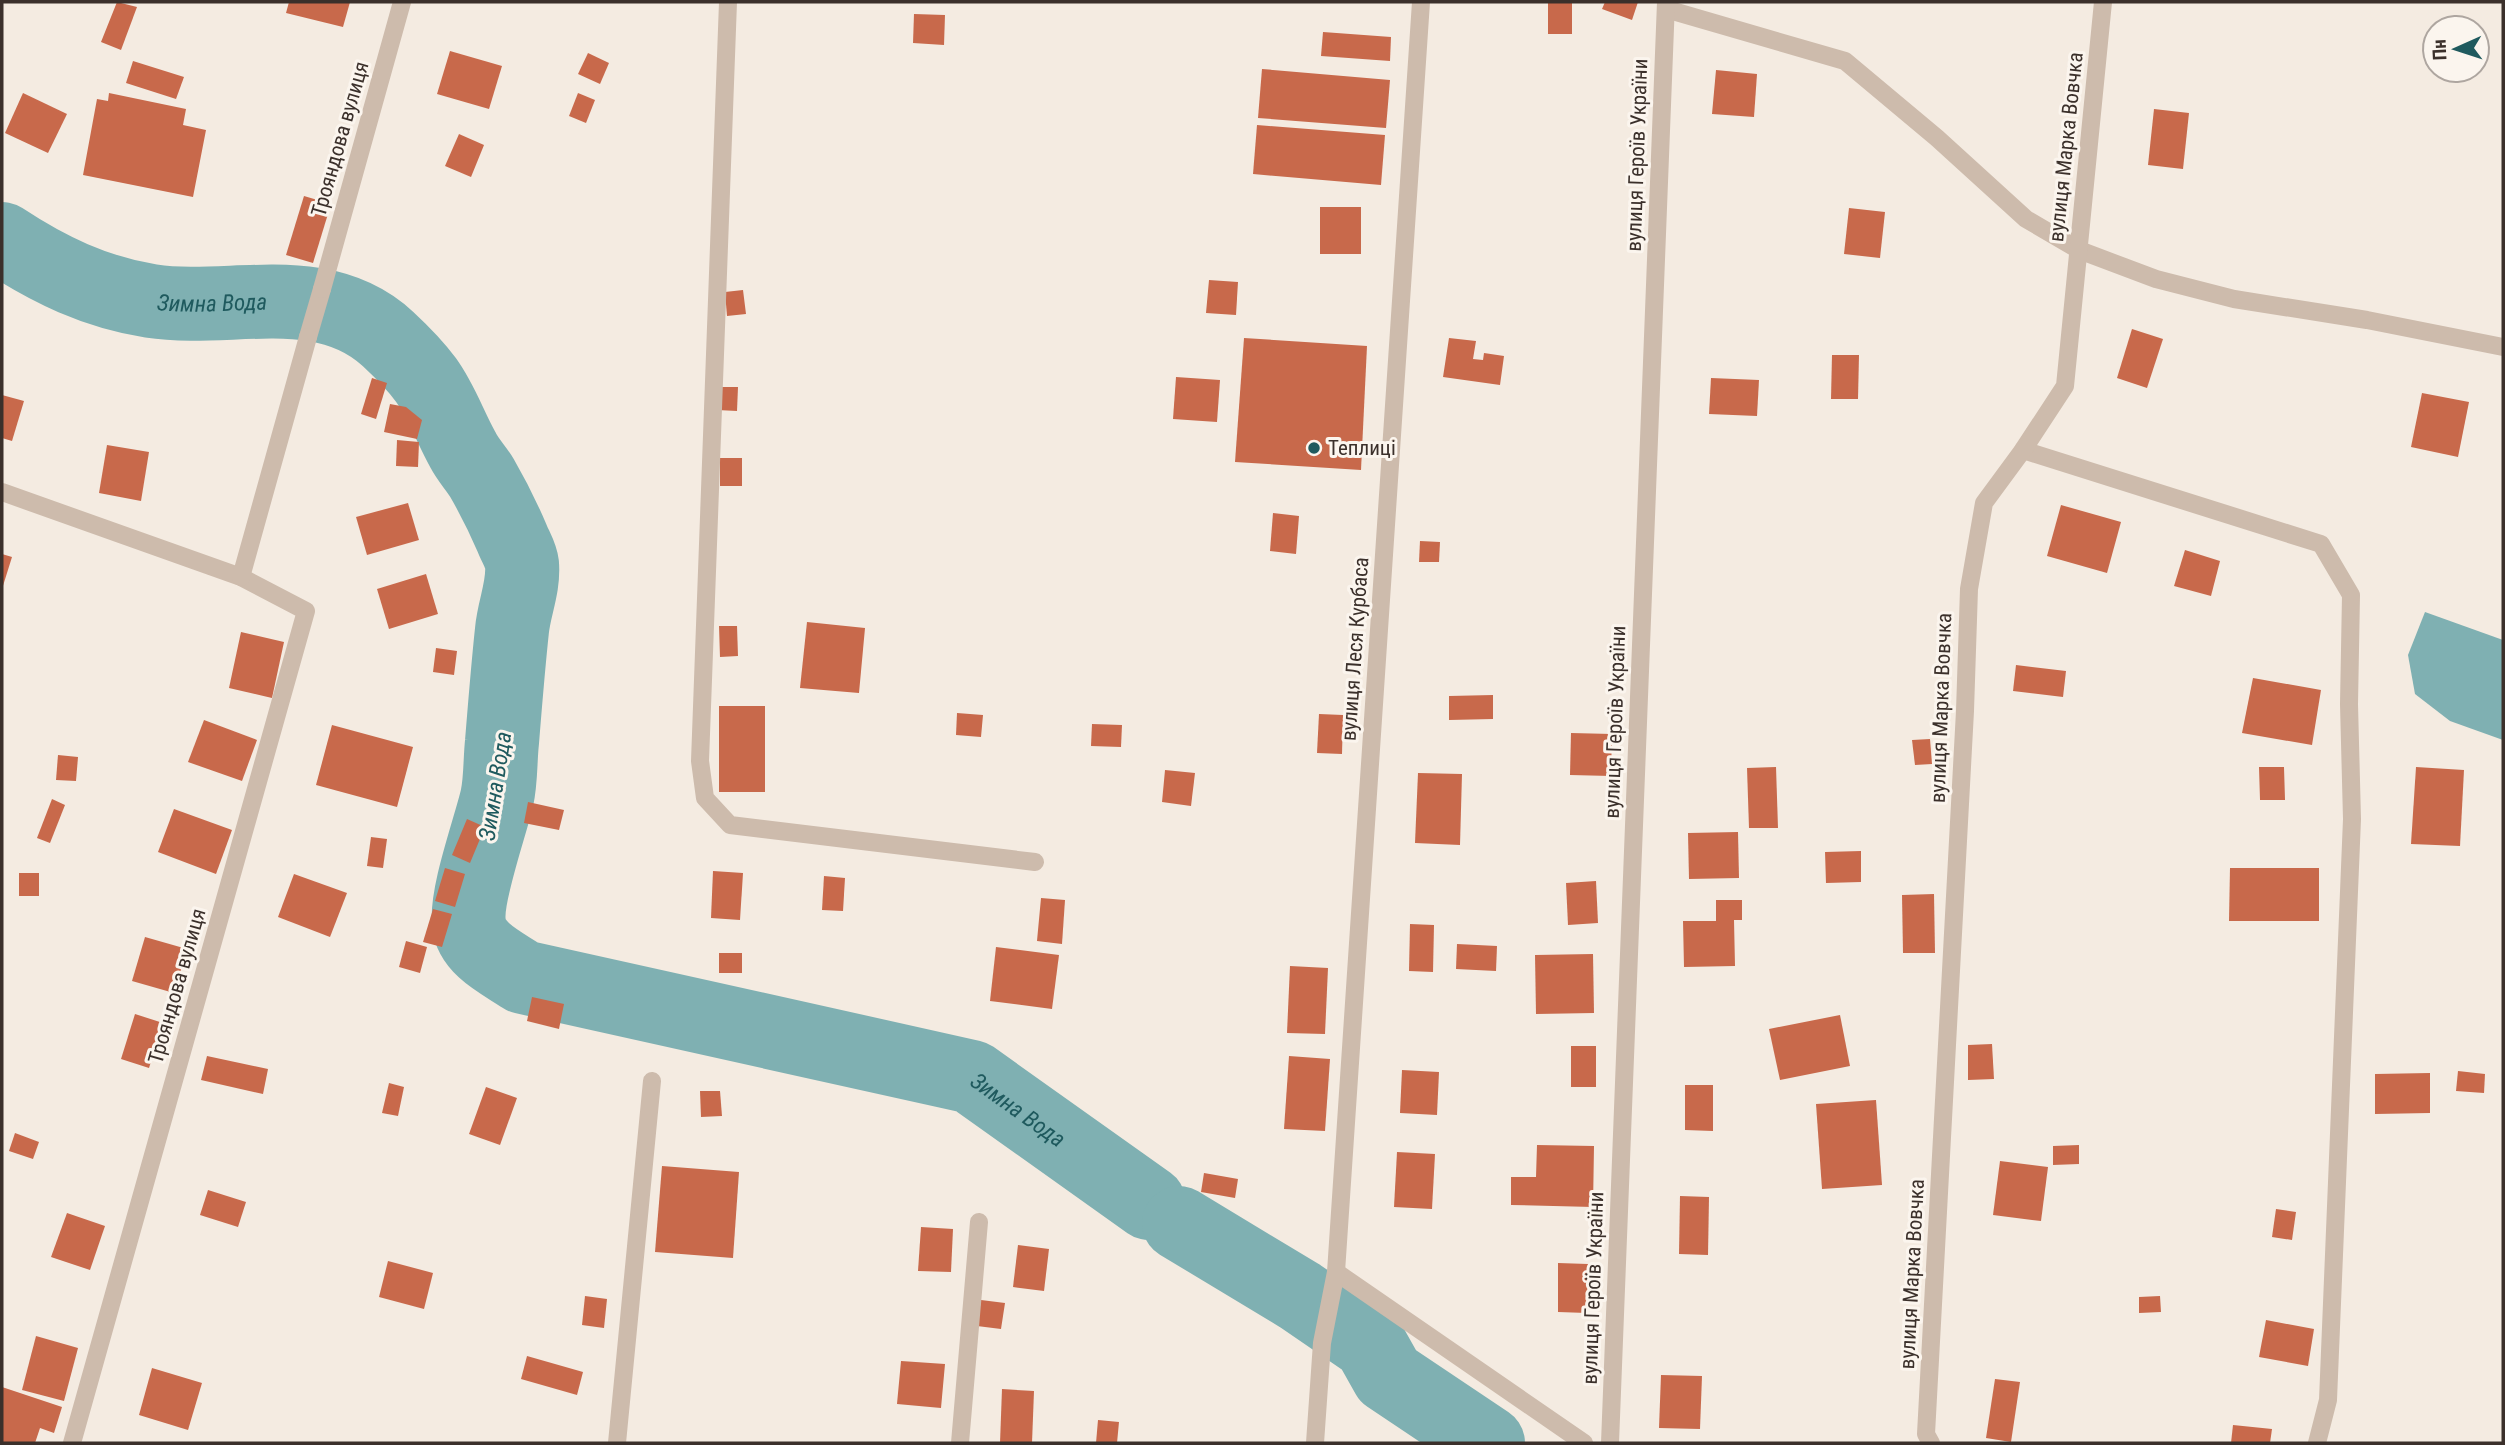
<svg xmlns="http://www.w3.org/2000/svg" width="2505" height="1445" viewBox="0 0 2505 1445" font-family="'Roboto Condensed',sans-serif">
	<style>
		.water { fill: #7fb0b2 }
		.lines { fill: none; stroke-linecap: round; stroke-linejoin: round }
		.river { stroke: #7fb0b2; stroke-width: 74 }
		.building { fill: #c8694b }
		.lane { stroke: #cdbbac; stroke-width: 18 }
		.street { stroke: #cdbbac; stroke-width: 18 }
		.poi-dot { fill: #1f5a5e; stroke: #fbf5ee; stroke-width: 2.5 }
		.labels { text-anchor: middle; stroke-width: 6; stroke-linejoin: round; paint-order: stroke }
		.street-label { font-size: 21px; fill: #3b302b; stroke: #fbf5ee }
		.poi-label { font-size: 21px; fill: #3b302b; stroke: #fbf5ee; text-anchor: start }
		.water-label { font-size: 23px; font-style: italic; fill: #1f5a5e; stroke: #fbf5ee }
	</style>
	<rect width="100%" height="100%" fill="#f4ebe1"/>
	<polygon class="water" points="2425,612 2503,640 2503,740 2450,721 2415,694 2408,655"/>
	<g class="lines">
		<g class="river">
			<path id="s1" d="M2,239C49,270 95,292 151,301C229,313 323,278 388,339C402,352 415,365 426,380C442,402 450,427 463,450C468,460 476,468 482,478C493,497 503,517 512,538C515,546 521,555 522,564C524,587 514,608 512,630C508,667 505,705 502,742C500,760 501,780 497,798C490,828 465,896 469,924C472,950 504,964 523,977L972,1077L1149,1203"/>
			<polyline points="1179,1223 1300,1296 1370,1344 1388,1376 1488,1443"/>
		</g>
	</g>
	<g class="building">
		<polygon points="117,2 137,7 121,50 101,42"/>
		<polygon points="289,2 350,2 343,27 286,13"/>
		<rect x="1548" y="2" width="24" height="32"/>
		<polygon points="1605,2 1638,2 1632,20 1602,9"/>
		<polygon points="914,14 945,15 944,45 913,43"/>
		<polygon points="1323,32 1391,37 1390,61 1321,56"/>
		<polygon points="450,51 502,66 489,109 437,94"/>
		<polygon points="588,53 609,63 600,84 578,74"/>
		<polygon points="133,61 184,77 176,99 126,83"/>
		<polygon points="1262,69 1390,80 1386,128 1258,118"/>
		<polygon points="1716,70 1757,74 1754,117 1712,114"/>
		<polygon points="23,93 67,114 48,153 5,133"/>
		<polygon points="109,93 186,109 183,125 206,130 193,197 83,175 97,99 108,101"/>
		<polygon points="578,93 595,100 586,123 569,116"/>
		<polygon points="2154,109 2189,113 2183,169 2148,165"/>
		<polygon points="1257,125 1385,135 1381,185 1253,174"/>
		<polygon points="459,134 484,145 471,177 445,166"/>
		<polygon points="304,196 331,204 313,263 286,255"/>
		<rect x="1320" y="207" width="41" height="47"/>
		<polygon points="1849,208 1885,212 1880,258 1844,254"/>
		<polygon points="1209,280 1238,282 1236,315 1206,313"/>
		<polygon points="743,290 746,314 727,316 725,292"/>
		<polygon points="2132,329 2163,339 2147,388 2117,378"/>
		<polygon points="1244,338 1367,346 1361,470 1235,462"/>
		<polygon points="1449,338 1476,341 1473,359 1483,360 1484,353 1504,356 1500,385 1443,377"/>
		<polygon points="1832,355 1859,355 1858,399 1831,399"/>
		<polygon points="1176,377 1220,380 1217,422 1173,419"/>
		<polygon points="372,378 387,383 376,419 361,414"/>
		<polygon points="1711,378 1759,380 1757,416 1709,414"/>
		<polygon points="718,387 738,387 737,411 717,410"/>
		<polygon points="2422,393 2469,402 2458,457 2411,447"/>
		<polygon points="2,395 24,401 12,441 2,438"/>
		<polygon points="390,404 406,407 422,420 417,439 384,432"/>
		<polygon points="397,440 419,442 418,467 396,466"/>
		<polygon points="107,445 149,452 141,501 99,493"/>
		<rect x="720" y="458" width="22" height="28"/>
		<polygon points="408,503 419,540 367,555 356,517"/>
		<polygon points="2061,505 2121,522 2107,573 2047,556"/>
		<polygon points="1273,513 1299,516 1296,554 1270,551"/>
		<polygon points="1420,541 1440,542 1439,562 1419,562"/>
		<polygon points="2185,550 2220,561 2211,596 2174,586"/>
		<polygon points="2,554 12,557 2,589"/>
		<polygon points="426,574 438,614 389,629 377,589"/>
		<polygon points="807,622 865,628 859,693 800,688"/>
		<polygon points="719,626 737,626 738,656 720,657"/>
		<polygon points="241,632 284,642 272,698 229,688"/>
		<polygon points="436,648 457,651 454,675 433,672"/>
		<polygon points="2016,665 2066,671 2063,697 2013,691"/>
		<polygon points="2253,678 2321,690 2312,745 2242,733"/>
		<polygon points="1493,695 1493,719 1449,720 1449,696"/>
		<rect x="719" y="706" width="46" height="86"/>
		<polygon points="957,713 983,715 981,737 956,735"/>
		<polygon points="1319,714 1343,715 1342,754 1317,753"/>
		<polygon points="204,720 257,740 242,781 188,762"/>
		<polygon points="1092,724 1122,725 1121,747 1091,746"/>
		<polygon points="332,725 413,747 397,807 316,785"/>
		<polygon points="1571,733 1612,734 1611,776 1570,775"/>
		<polygon points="1930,739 1932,764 1915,765 1912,740"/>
		<polygon points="58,755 78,757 76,781 56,780"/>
		<polygon points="1776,767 1778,828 1749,828 1747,768"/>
		<polygon points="2259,767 2284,767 2285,800 2260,800"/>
		<polygon points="2416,767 2464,770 2460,846 2411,844"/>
		<polygon points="1165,770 1195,773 1191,806 1162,802"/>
		<polygon points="1418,773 1462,774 1460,845 1415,843"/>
		<polygon points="52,799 65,805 50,843 37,838"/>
		<polygon points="528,802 564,810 559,830 524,823"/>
		<polygon points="174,809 232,830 216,874 158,852"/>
		<polygon points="467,819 485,827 470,863 452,855"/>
		<polygon points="1738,832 1739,878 1689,879 1688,833"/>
		<polygon points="371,837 387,839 383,868 367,866"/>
		<polygon points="1861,851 1861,882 1826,883 1825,852"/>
		<polygon points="445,868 465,874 455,907 435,901"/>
		<polygon points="2230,868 2319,868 2319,921 2229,921"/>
		<polygon points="713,871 743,873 740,920 711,918"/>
		<rect x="19" y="873" width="20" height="23"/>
		<polygon points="294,874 347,893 330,937 278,917"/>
		<polygon points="824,876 845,878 843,911 822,910"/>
		<polygon points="1596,881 1598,923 1568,925 1566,883"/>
		<polygon points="1934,894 1935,953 1903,953 1902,895"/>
		<polygon points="1041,898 1065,900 1062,944 1037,941"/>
		<polygon points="1716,900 1742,900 1742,920 1734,920 1735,966 1684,967 1683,921 1716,921"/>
		<polygon points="433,909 452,914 442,947 423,942"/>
		<polygon points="1410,924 1434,925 1433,972 1409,971"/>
		<polygon points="145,937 187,949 174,993 132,981"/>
		<polygon points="406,941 427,947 420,973 399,967"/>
		<polygon points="1457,944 1497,946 1496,971 1456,969"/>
		<polygon points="996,947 1059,955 1052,1009 990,1001"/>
		<rect x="719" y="953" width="23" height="20"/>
		<polygon points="1593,954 1594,1013 1536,1014 1535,955"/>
		<polygon points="1290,966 1328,968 1325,1034 1287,1033"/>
		<polygon points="532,997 564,1004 559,1029 527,1021"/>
		<polygon points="135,1014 163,1023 149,1068 121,1059"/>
		<polygon points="1840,1015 1850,1066 1780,1080 1769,1029"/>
		<polygon points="1992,1044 1994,1079 1968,1080 1968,1045"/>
		<rect x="1571" y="1046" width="25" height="41"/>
		<polygon points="207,1056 268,1069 263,1094 201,1080"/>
		<polygon points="1289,1056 1330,1059 1325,1131 1284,1129"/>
		<polygon points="1402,1070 1439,1072 1437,1115 1400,1113"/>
		<polygon points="2458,1071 2485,1074 2484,1093 2456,1091"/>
		<polygon points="2430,1073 2430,1113 2375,1114 2375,1074"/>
		<polygon points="389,1083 404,1087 398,1116 382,1113"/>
		<polygon points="1685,1085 1713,1085 1713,1131 1685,1130"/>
		<polygon points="486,1087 517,1098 500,1145 469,1134"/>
		<polygon points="700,1091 720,1091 722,1116 701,1117"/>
		<polygon points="1876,1100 1882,1185 1822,1189 1816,1104"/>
		<polygon points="15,1133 39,1142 33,1159 9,1151"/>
		<polygon points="1537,1145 1594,1146 1593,1207 1511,1205 1511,1177 1536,1177"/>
		<polygon points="2079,1145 2079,1164 2053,1165 2053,1146"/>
		<polygon points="1397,1152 1435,1154 1432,1209 1394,1207"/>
		<polygon points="2000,1161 2048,1167 2041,1221 1993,1215"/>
		<polygon points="662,1166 739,1172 733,1258 655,1252"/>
		<polygon points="1204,1173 1238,1179 1235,1198 1201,1192"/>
		<polygon points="208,1190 246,1202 238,1227 200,1215"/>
		<polygon points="1680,1196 1709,1197 1708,1255 1679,1254"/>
		<polygon points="2276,1209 2296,1212 2292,1240 2272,1237"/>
		<polygon points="67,1213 105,1226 90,1270 51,1257"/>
		<polygon points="921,1227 953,1229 951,1272 918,1271"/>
		<polygon points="1018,1245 1049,1249 1044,1291 1013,1287"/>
		<polygon points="388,1261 433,1273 424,1309 379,1297"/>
		<polygon points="1558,1263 1588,1264 1587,1313 1558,1312"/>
		<polygon points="585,1296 607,1299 604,1328 582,1325"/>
		<polygon points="2160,1296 2161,1312 2139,1313 2139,1297"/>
		<polygon points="981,1300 1005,1303 1001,1329 977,1326"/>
		<polygon points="2266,1320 2314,1329 2308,1366 2259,1357"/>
		<polygon points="36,1336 78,1348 64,1401 22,1390"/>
		<polygon points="527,1356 583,1372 577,1395 521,1379"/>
		<polygon points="901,1361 945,1364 941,1408 897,1404"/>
		<polygon points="152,1368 202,1383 188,1430 139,1415"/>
		<polygon points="1661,1375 1702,1376 1700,1429 1659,1428"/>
		<polygon points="1995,1379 2020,1382 2011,1442 1986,1438"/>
		<polygon points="2,1387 62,1407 54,1433 40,1428 35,1443 2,1443"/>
		<polygon points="1002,1389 1034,1391 1032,1443 1000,1443"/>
		<polygon points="1098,1420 1119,1422 1117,1443 1096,1443"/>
		<polygon points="2233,1425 2272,1429 2270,1443 2231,1443"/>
	</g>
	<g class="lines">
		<g class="lane">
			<polyline points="728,2 700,761 705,798 730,825 1035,862"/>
			<polyline points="308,337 322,289"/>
			<polyline points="1336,1272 1584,1443"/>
		</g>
		<g class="street">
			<polyline points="1666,9 1845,61 1937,138 2026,219 2079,250 2156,279 2234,299 2367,320 2503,347"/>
			<polyline points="322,289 402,2"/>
			<polyline points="2023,450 2321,544 2351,595 2349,704 2352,819 2328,1400 2317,1443"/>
			<polyline points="2,492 241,577 306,611 72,1443"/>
			<polyline points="241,577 308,337"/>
			<polyline points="617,1443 652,1081"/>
			<polyline points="960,1443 979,1222"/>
			<polyline points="1315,1443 1322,1343 1336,1272 1421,2"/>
			<polyline points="1610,1443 1666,2"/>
			<polyline points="1931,1443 1926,1434 1965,711 1969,589 1984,503 2023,450 2065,386 2103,2"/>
		</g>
	</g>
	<circle class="poi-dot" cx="1314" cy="448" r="7"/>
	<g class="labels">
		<g class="street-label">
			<text transform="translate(340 139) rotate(-74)" y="7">Трояндова вулиця</text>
			<text transform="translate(2066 147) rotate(-84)" y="7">вулиця Марка Вовчка</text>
			<text transform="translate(1637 155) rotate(-88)" y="7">вулиця Героїв України</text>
			<text transform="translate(1355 649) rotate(-86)" y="7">вулиця Леся Курбаса</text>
			<text transform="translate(1941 708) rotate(-88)" y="7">вулиця Марка Вовчка</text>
			<text transform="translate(1615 722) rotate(-88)" y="7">вулиця Героїв України</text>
			<text transform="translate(177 986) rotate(-74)" y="7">Трояндова вулиця</text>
			<text transform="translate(1912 1274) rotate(-87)" y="7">вулиця Марка Вовчка</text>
			<text transform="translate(1593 1288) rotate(-88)" y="7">вулиця Героїв України</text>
		</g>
		<g class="poi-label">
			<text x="1328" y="455">Теплиці</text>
		</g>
		<g class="water-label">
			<text dy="8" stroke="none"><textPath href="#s1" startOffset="224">Зимна Вода</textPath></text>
			<text transform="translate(495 786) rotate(-81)" y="8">Зимна Вода</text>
			<text dy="8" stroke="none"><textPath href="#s1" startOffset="1633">Зимна Вода</textPath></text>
		</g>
	</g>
	<rect width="2505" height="1445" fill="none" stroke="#3b302b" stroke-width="7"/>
	<g transform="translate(2456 49) rotate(267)"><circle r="33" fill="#fbf5ee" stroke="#aea6a0" stroke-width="2"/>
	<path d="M0-5L12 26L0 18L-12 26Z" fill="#1f5a5e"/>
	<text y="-10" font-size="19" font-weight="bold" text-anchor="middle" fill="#3b302b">Пн</text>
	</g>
</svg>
